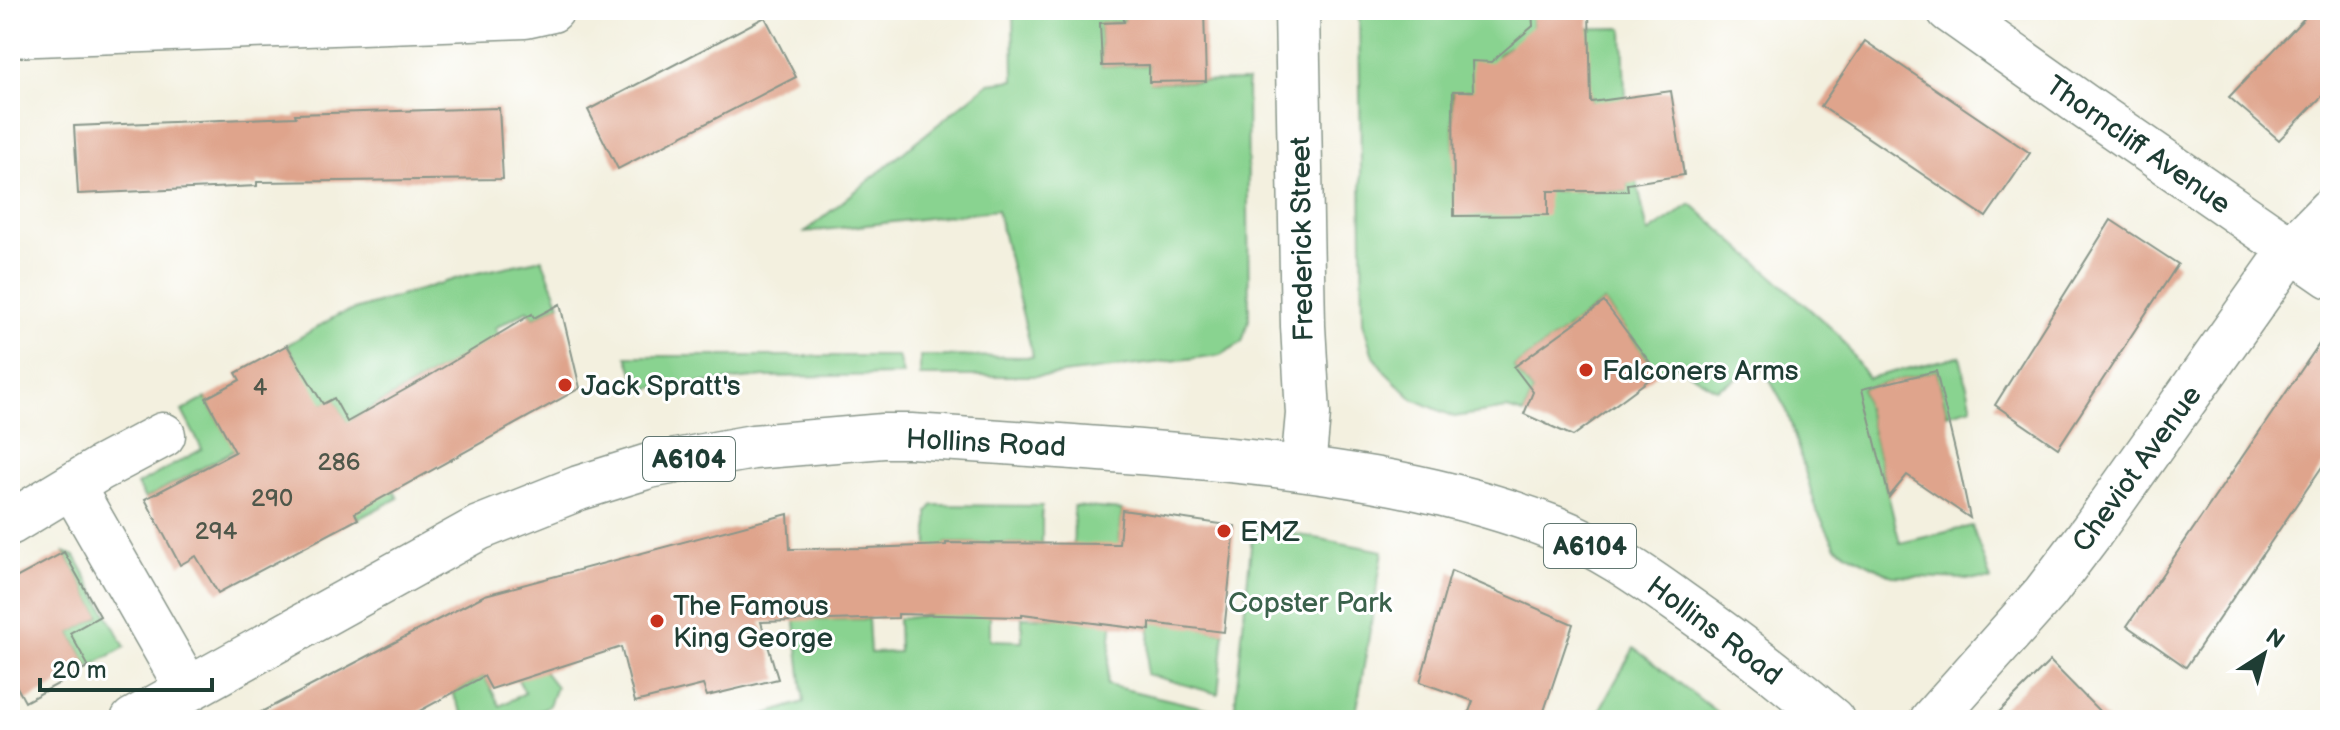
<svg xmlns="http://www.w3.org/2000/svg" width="2340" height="730" viewBox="0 0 2340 730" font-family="'Balsamiq Sans',sans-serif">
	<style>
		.green { fill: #89d390; stroke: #548862; stroke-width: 2; fill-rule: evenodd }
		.building { fill: #dfa48c }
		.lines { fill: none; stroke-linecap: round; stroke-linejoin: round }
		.minor-casing { stroke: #89968a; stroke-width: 47 }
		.secondary-casing { stroke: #89968a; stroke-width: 47 }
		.primary-casing { stroke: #89968a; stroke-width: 47 }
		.minor { stroke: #fff; stroke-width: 44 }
		.secondary { stroke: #fff; stroke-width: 44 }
		.primary { stroke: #fff; stroke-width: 44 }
		.poi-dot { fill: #c8321e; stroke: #fff; stroke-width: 3 }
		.labels { text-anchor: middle; stroke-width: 6; stroke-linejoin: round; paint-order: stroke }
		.number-label { font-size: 24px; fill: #4f574a }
		.shield { fill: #fff; stroke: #627771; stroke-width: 2 }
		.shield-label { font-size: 26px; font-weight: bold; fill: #1f3d34 }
		.street-label { font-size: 28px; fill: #1f3d34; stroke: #fff }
		.poi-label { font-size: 28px; fill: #1f3d34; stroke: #fff; text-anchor: start }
		.park-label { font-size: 28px; fill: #3a624b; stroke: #fff }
	</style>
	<rect width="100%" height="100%" fill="#fff"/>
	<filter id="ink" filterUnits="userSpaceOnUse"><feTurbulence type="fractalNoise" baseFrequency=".0125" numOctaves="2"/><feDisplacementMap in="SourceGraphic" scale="16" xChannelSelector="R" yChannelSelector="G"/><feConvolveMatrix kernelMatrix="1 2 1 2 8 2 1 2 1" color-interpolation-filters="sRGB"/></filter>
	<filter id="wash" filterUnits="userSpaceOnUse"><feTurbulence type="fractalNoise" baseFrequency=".006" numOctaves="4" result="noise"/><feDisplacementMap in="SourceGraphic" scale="32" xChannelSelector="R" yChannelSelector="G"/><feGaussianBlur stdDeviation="1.8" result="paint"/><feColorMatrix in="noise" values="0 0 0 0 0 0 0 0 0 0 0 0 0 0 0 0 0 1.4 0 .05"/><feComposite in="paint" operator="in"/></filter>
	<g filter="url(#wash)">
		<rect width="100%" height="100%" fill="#f3f0df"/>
		<g class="green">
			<polygon points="1013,10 1123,10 1124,22 1100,23 1102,66 1149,65 1150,82 1247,81 1249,320 1242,342 1220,355 1046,376 920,376 920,356 1033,357 997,210 805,232 989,83 1014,80"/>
			<path d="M1359,10H1533V29L1623,28L1625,98L1637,182L1648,233L1691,204L1839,335L1868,378L1960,356L1972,407L1947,414L1936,371L1862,389L1900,543L1972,526L1991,580L1892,576L1836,547L1817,511L1787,411L1762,366L1716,389L1672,363L1658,373L1604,302L1514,367L1533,392L1524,414L1507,409L1454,417L1413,399L1385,372L1372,353L1363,322ZM1508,47H1521L1529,95H1591V153H1627V191H1548L1454,153L1452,92L1473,91L1498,63V55Z"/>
			<polygon points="542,259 560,304 534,318 528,310 495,328 499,336 352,419 398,498 358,519 338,480 369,463 334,399 302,415 303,372 287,345 338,315 468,275"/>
			<polygon points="627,356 898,356 903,375 764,377 639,389"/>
			<polygon points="206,398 235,450 145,499 137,485 202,449 182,411"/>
			<polygon points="933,505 1042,506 1042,544 946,543 990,616 990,640 1022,641 1022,617 1063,618 1073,586 1074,506 1122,510 1107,685 1234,715 1253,526 1383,551 1355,720 748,720 804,702 793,604 817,620 868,619 870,653 899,652 898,619 928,615 928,512"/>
			<polygon points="64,552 75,556 125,647 89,667 70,633 100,616"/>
			<polygon points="1151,619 1224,632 1218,694 1146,674"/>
			<polygon points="1634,648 1727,720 1594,720"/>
			<polygon points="529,652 556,687 549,705 522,720 466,720 452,693 484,676 500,706 525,693 509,662"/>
		</g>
		<g id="blocks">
			<g class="building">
				<polygon points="1123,10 1204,10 1206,81 1149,82 1149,65 1102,66 1100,23 1124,22"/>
				<polygon points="1532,10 1589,10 1591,102 1671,91 1684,175 1627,184 1628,191 1548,191 1548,215 1454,216 1453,91 1473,91 1472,61 1491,62 1533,26"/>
				<polygon points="2312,10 2330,10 2330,88 2279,140 2229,97"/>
				<polygon points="765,17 796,77 618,169 588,110"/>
				<polygon points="1865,41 2030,153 1986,217 1821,106"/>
				<polygon points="499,108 503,179 257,182 257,186 78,194 74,126 296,117 295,114"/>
				<polygon points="2111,220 2178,264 2058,448 1995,405"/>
				<polygon points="1604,302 1658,373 1573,436 1524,414 1533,392 1514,367"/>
				<polygon points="560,304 580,388 355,513 358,519 218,593 196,556 180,565 145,499 235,452 206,398 240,380 236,373 287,345 323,404 334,398 347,422 424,379 532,314 534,318"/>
				<polygon points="2330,328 2330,455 2186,667 2127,626"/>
				<polygon points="1936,371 1961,475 1970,518 1907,475 1889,497 1862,389"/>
				<polygon points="1122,510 1235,526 1224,632 1150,623 1150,630 1022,614 1022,617 898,614 898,618 761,622 778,679 707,696 703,685 635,702 621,647 491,689 484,676 403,720 246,720 485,595 788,514 790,549 866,548 946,545 946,543 1119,544"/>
				<polygon points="64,552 100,616 70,633 89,667 25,702 10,674 10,581"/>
				<polygon points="1451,571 1573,624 1541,720 1466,720 1473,701 1420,682"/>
				<polygon points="2050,661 2108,720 1991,720"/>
			</g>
		</g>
	</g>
	<g filter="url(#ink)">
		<use href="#blocks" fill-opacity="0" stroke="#89968a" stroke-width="2"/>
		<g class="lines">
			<g class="minor-casing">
				<g id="minor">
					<polyline points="1949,10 2084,106 2330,276"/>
					<polyline points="10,35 525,16 552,10"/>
					<polyline points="72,486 188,689"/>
					<polyline points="10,523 101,468 163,435"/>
					<polyline points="1932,720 2045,593 2092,531 2291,250 2330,210"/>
				</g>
			</g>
			<g class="secondary-casing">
				<polyline id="secondary" points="1297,10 1303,326 1308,414 1303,468"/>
			</g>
			<g class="primary-casing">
				<path id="primary" d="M133,720L479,528L579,488L649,466L753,447L883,436H911C1003,442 1096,448 1188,456C1311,467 1438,483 1554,528C1599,546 1640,574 1679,602C1732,639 1783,678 1832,720"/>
			</g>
			<use href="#minor" class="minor"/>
			<use href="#secondary" class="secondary"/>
			<use href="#primary" class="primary"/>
		</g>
	</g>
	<g class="poi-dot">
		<circle cx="1586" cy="370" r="8"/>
		<circle cx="565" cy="385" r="8"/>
		<circle cx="1224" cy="531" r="8"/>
		<circle cx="657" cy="621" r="8"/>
	</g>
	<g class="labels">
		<g class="number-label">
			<text x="260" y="395">4</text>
			<text x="339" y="470">286</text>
			<text x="272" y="506">290</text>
			<text x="216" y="539">294</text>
		</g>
		<g class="shield">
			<rect x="643" y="437" width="92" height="44" rx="6"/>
			<rect x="1544" y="524" width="92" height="44" rx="6"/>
		</g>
		<g class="shield-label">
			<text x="689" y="468">A6104</text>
			<text x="1590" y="555">A6104</text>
		</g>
		<g class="street-label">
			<text transform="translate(2139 144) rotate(35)" y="10">Thorncliff Avenue</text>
			<text transform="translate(1301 239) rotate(-91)" y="10">Frederick Street</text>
			<text transform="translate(986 442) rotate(3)" y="10">Hollins Road</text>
			<text transform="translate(2136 468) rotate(-54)" y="10">Cheviot Avenue</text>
			<text transform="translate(1715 630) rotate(37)" y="10">Hollins Road</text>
		</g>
		<g class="poi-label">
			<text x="1602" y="380">Falconers Arms</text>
			<text x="581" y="395">Jack Spratt's</text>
			<text x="1240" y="541">EMZ</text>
			<text x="673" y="615">The Famous<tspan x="673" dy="32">King George</tspan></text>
		</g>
		<g class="park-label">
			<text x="1310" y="612">Copster Park</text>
		</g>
	</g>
	<rect width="2340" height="730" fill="none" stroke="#fff" stroke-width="40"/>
	<g transform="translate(2264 654) rotate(36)" stroke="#ffffff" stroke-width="6" paint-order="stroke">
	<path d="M0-6L14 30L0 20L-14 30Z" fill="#1f3d34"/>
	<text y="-12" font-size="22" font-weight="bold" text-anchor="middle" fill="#1f3d34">N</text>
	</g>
	<path d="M40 678v12h172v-12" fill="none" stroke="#1f3d34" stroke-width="4"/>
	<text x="52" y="678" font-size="24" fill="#1f3d34" stroke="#ffffff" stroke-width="6" paint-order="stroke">20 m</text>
</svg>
